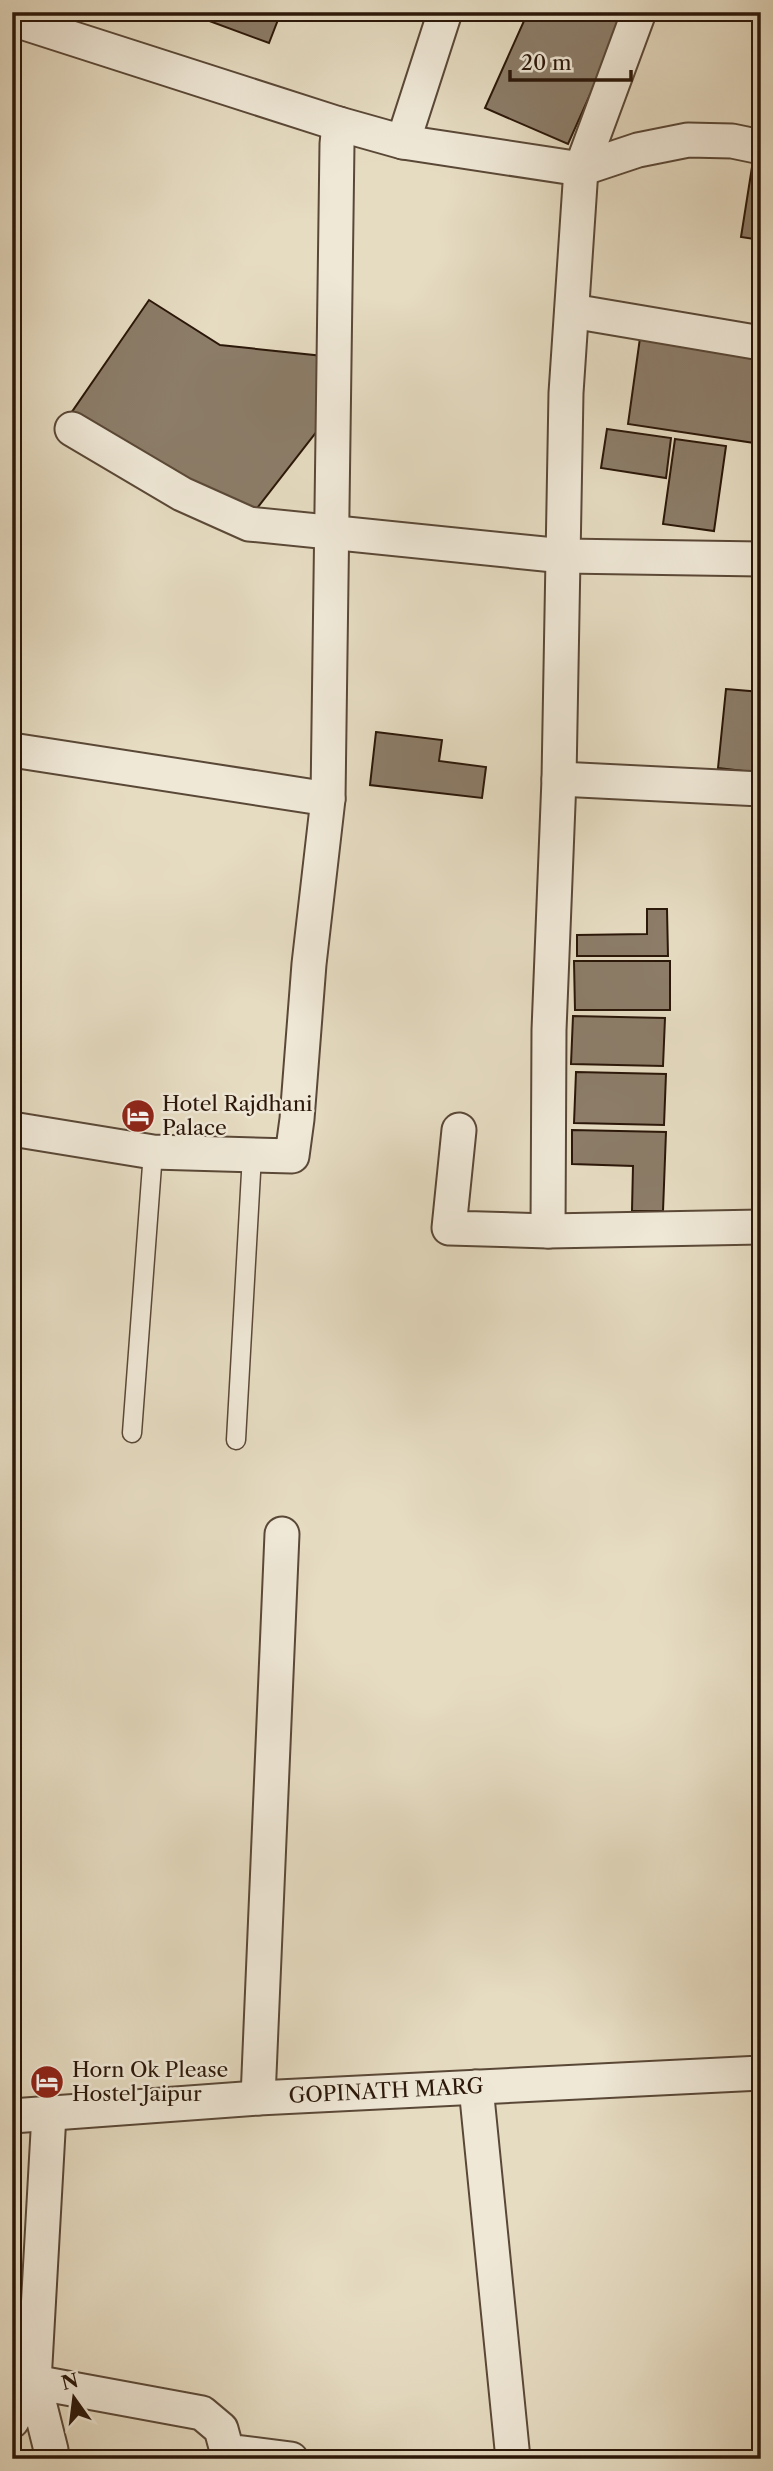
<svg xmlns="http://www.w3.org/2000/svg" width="773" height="2471" viewBox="0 0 773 2471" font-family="'Libre Caslon Text',serif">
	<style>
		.building { fill: #8c7d69; stroke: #2b1709; stroke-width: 2 }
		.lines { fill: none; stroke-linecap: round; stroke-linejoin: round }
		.lane-casing { stroke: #5a4837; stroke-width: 21 }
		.street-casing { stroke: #5a4837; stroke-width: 37 }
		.lane { stroke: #efe8d7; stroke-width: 18 }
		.street { stroke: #efe8d7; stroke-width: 33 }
		.labels { text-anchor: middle; stroke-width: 5; stroke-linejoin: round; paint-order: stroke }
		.poi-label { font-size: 21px; fill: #2b1709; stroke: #efe8d7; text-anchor: start }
		.street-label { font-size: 21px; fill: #2b1709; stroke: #efe8d7 }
	</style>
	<rect width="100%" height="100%" fill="#e6dcc2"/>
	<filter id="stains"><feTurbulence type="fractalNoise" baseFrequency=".00286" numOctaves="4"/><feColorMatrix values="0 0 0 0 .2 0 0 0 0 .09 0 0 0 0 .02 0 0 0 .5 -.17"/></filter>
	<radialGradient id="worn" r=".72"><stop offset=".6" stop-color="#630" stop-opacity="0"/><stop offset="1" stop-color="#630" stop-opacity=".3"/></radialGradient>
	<g class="building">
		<polygon points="185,12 281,12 269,43"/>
		<polygon points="528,12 627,12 568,144 485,108"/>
		<polygon points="752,167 761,169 761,240 741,237"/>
		<polygon points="149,300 220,345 323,356 317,431 251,516 67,419"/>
		<polygon points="640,338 761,356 761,444 628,424"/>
		<polygon points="607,429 671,438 666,478 601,468"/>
		<polygon points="675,439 726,446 714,531 663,524"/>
		<polygon points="726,689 761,692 761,773 718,768"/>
		<polygon points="376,732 442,740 439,761 486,767 482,798 370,785"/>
		<polygon points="647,909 667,909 668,956 577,956 577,935 647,934"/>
		<polygon points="574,961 670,961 670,1010 575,1010"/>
		<polygon points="573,1016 665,1018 663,1066 571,1064"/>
		<polygon points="576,1072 666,1074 664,1125 574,1123"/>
		<polygon points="572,1130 666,1132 663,1211 632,1211 633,1166 572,1164"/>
	</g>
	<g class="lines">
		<g class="lane-casing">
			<g id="lane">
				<polyline points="132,1433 153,1152"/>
				<polyline points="236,1440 252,1155"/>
			</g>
		</g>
		<g class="street-casing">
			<g id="street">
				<polyline points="12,19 339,124 403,142 581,169 638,150 688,140 732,141 761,147"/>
				<polyline points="403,142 445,12"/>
				<polyline points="572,311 761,343"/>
				<polyline points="72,429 182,494 249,524 564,556 761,559"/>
				<polyline points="12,750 328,799"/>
				<polyline points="559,779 761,789"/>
				<polyline points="12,1129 153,1152 292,1156 297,1119 309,964 328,799 337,144 339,124"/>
				<polyline points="459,1130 449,1228 548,1231 761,1227"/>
				<polyline points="548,1231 549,1030 559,779 566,393 581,169 639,12"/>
				<polyline points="476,2087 513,2459"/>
				<polyline points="258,2098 282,1534"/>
				<polyline points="49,2114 34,2382 51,2450 51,2459"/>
				<polyline points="12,2116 258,2098 761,2073"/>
				<polyline points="15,2381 34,2382 202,2413 221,2429 227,2451 291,2459"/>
				<polyline points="12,2421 34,2382"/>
			</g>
		</g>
		<use href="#lane" class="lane"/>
		<use href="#street" class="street"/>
	</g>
	<defs>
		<g id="hotel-disc" transform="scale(1.75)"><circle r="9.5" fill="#8f2418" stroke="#efe8d7"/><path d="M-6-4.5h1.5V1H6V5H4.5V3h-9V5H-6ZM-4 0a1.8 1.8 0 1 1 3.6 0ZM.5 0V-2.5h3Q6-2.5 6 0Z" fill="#fff"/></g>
	</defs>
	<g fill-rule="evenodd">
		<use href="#hotel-disc" x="138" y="1116"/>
		<use href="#hotel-disc" x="47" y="2082"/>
	</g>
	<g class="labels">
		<g class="poi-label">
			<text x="162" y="1111">Hotel Rajdhani<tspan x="162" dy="24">Palace</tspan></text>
			<text x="72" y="2077">Horn Ok Please<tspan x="72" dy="24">Hostel Jaipur</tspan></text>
		</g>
		<g class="street-label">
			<text transform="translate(386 2091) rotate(-3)" y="7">GOPINATH MARG</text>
		</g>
	</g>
	<rect width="773" height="2471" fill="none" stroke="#e6dcc2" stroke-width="42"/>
	<rect x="14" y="14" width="745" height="2443" fill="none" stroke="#2b1709" stroke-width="3.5"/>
	<rect x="21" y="21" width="731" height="2429" fill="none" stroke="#2b1709" stroke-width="2"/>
	<g transform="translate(74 2398) rotate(346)" stroke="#efe8d7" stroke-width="5" paint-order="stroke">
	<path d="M0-5L12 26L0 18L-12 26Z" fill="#2b1709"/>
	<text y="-10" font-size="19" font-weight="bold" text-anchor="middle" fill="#2b1709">N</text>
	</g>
	<path d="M510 70v10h121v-10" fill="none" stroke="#2b1709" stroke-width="3.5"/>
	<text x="521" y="70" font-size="21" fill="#2b1709" stroke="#efe8d7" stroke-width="5" paint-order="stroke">20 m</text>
	<rect width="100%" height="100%" filter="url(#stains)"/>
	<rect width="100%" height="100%" fill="url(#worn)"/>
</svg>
